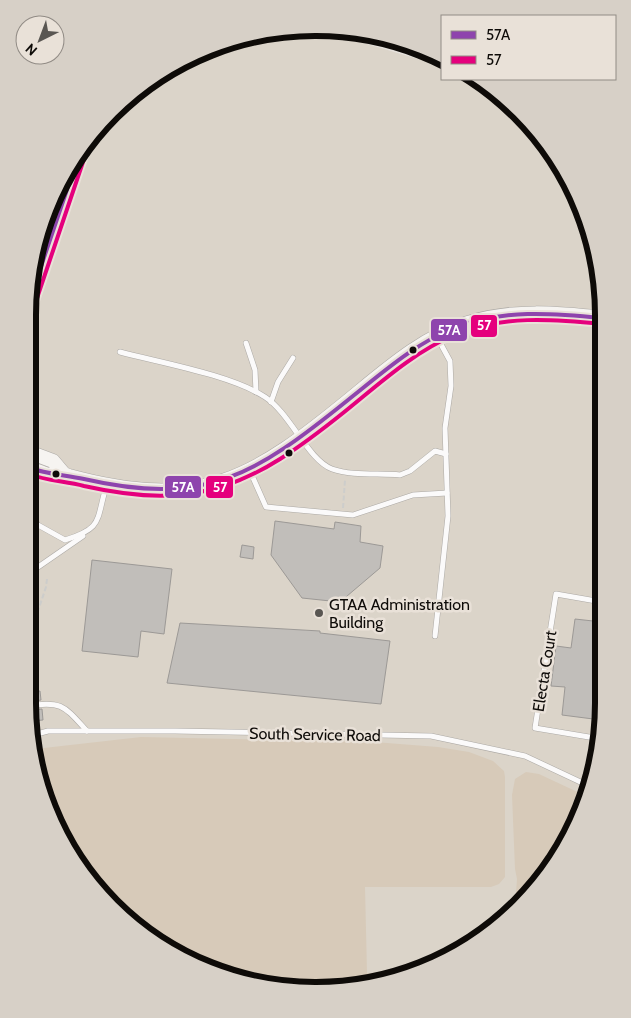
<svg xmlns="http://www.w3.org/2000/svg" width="631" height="1018" viewBox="0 0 631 1018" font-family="Cabin,sans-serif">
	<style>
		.built { fill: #dbd4c9 }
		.green { fill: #d7cab9 }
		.building { fill: #c1beba; stroke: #9c9996 }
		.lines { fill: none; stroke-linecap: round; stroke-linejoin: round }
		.lane-casing { stroke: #aca9a5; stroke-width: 6 }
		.secondary-casing { stroke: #aca9a5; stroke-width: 15 }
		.path { stroke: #cdcdcb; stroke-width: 2; stroke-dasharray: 5 2.5; stroke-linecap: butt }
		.lane { stroke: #fbfafa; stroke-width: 5 }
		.secondary { stroke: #f6f4f1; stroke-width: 14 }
		.bus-1-casing { stroke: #e9e1d8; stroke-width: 8 }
		.bus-2-casing { stroke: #e9e1d8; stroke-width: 8 }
		.bus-1 { stroke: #8e44ad; stroke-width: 4 }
		.bus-2 { stroke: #e5007d; stroke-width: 4 }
		.bus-dot { fill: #0e0b08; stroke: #e9e1d8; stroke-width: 2 }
		.poi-dot { fill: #595652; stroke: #e9e1d8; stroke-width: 2 }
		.labels { text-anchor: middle; stroke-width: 5; stroke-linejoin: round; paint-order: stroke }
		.poi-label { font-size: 16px; fill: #0e0b08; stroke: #e9e1d8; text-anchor: start }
		.street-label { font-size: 16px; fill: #0e0b08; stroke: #e9e1d8 }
		.rim { fill: none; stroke: #0e0b08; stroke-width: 6 }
		.line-badge { stroke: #e9e1d8; stroke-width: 2 }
		.badge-label { font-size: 14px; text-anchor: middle; font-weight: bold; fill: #fff }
	</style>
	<rect width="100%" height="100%" fill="#e5e1dc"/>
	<polygon class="built" points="278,30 333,34 442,66 442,79 474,79 491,87 565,172 594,241 603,296 601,740 582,812 544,878 491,931 408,975 315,990 223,975 140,931 87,878 43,795 28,702 30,278 49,206 87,140 171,66"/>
	<g class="green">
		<polygon points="141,737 374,742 438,747 469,752 493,761 504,771 505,777 505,877 499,884 491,887 365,887 367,973 414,972 408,975 315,990 223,975 140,931 87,878 43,795 35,749"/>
		<polygon points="526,772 539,774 586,796 582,812 544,878 515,907 517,879 515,869 512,795 515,779"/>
	</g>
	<g class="building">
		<polygon points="275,521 334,529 335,522 361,526 360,542 383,546 380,568 340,602 302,598 271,555"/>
		<polygon points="242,545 254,547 253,559 240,557"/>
		<polygon points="92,560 172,569 164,634 141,631 138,657 82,651"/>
		<polygon points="575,619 602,622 601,720 562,715 565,687 551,686 556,646 571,648"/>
		<polygon points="180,623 320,631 320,633 390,641 381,704 167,683"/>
		<polygon points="40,691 41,700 28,702 28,692"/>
		<polygon points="42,709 43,720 31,721 29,710"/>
	</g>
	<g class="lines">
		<g class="lane-casing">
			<g id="lane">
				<polyline points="246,343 255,370 256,392"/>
				<path d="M120,352C162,363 231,375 265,397C290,413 308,460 332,469C352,476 379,473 400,475L410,471L435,451L446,454"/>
				<polyline points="271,402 278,382 293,358"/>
				<polyline points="250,471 266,507 353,515 413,495 447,493"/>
				<path d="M29,514L38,525L65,540C103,528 96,521 106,487"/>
				<polyline points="28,574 83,536"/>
				<polyline points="435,636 448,516 445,428 451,386 450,361 437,337"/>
				<path d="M28,706C62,700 65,707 87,731"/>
				<polyline points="33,735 48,731 175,731 431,736 525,756 589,786"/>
				<polyline points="601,739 535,728 556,594 602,602"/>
			</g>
		</g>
		<g class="secondary-casing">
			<g id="secondary">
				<polyline points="30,299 79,154"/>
				<polyline points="29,452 53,461 64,474"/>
				<path d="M29,468C36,470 43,474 50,475C57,475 63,474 69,476C202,512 253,479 354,396C388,368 425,336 468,323C513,309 557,313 603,318"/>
			</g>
		</g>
		<g class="path">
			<polyline points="343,508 345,480"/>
			<polyline points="28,641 46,587 47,579"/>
		</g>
		<use href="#lane" class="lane"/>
		<use href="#secondary" class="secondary"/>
		<g class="bus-1-casing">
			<g id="bus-1">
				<polyline points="30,299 79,154"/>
				<path d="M29,468C47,474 65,475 84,479C206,507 255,475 348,400C381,374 414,344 454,328C502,309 552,313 603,318"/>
			</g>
		</g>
		<g class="bus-2-casing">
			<g id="bus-2">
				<polyline points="36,301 85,156"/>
				<path d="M29,474C47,481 65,481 84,486C200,512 253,485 343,413C378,385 412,353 454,335C501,315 553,319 602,324"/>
			</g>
		</g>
		<use href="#bus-1" class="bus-1"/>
		<use href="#bus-2" class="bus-2"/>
	</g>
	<g class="bus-dot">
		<circle cx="413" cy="350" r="4.5"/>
		<circle cx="289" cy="453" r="4.5"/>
		<circle cx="56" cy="474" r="4.5"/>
	</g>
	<circle class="poi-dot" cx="319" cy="613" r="5"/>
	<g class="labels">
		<g class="poi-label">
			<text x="329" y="610">GTAA Administration<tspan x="329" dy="18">Building</tspan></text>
		</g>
		<g class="street-label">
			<text transform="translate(544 671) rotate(-81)" y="6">Electa Court</text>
			<text transform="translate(315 734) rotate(1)" y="6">South Service Road</text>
		</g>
	</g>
	<path d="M0 0H631V1018H0ZM315 36H316A279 279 0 0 1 595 315V703A279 279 0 0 1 316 982H315A279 279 0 0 1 36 703V315A279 279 0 0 1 315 36Z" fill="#d7d0c7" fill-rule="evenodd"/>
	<path class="rim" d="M315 36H316A279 279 0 0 1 595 315V703A279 279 0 0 1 316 982H315A279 279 0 0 1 36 703V315A279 279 0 0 1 315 36Z"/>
	<g class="line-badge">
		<rect x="470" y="314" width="28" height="24" rx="5" fill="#e5007d"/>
		<rect x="430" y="318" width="38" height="24" rx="5" fill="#8e44ad"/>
		<rect x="205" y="475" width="29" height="24" rx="5" fill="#e5007d"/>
		<rect x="164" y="475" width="38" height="24" rx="5" fill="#8e44ad"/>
	</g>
	<g class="badge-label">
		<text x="484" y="330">57</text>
		<text x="449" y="335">57A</text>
		<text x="220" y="492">57</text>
		<text x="183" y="492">57A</text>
	</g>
	<rect x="441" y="15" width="175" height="65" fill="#e9e1d8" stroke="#918b85"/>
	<rect x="451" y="31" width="25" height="8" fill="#8e44ad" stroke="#918b85"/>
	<text x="486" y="40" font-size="15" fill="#0e0b08">57A</text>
	<rect x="451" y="56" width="25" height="8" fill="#e5007d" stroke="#918b85"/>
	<text x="486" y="65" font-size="15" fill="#0e0b08">57</text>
	<g transform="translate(40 40) rotate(222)"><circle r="24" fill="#e9e1d8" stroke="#918b85"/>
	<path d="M0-4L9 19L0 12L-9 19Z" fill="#595652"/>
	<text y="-8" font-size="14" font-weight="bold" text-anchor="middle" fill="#0e0b08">N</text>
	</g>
</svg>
